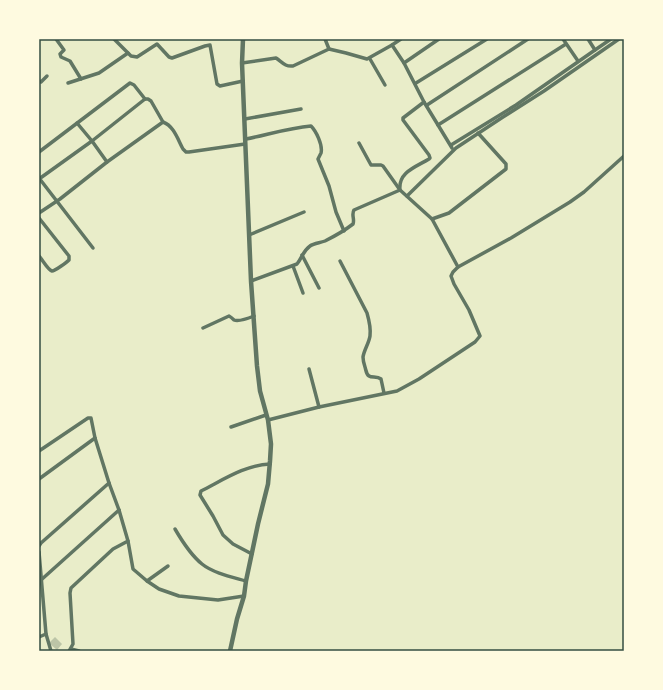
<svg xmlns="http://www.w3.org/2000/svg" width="663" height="690" viewBox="0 0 663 690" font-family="Bitter,serif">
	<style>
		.building { fill: #bcc5a7 }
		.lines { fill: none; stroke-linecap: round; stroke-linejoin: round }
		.minor { stroke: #617663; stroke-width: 3.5 }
		.tertiary { stroke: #617663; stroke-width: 4.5 }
		.neatline { fill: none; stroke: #344e41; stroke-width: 1.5 }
	</style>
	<rect width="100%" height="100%" fill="#e9edc9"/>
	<polygon class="building" points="55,637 62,644 57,650 49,643"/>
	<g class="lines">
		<g class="minor">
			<polyline points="56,39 64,50 60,54 61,57 70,61 81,79"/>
			<polyline points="114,39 131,56 137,57 157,44 169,57 172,58 205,46 210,45 217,84 220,86 243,81"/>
			<polyline points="325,39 329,49"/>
			<polyline points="563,39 578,61"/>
			<polyline points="588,39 595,50"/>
			<polyline points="392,45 404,63 424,102 452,148"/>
			<polyline points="370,59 385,85"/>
			<path d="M242,63L276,58C282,62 285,67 293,66L329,49L346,53L367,59L392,45L401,39"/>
			<polyline points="404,63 439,39"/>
			<polyline points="39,81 41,82 47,76"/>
			<polyline points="68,83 99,73 128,53"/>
			<polyline points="416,83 487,39"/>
			<polyline points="427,105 528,39"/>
			<polyline points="245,119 301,109"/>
			<polyline points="77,123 92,141 107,162"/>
			<polyline points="438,125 566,44"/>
			<path d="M246,139C267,135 288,128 311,126C316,131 323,145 321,153C320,155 319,157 318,159L329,186L336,212L344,231"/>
			<polyline points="359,143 371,165 381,165 383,166 400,190 432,219 458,267"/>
			<polyline points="451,145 516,105 595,50 611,39"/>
			<polyline points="39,152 130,83 134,85 145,99"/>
			<polyline points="39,178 93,248"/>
			<polyline points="39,179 92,141 145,99 148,99 151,101 163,122"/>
			<polyline points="407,196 456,148 503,117 544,91 619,39"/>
			<path d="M39,213L60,199L107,162L163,122C174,126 178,140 183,149L186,152H189L245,144"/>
			<path d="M39,218L69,256C69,258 69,259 69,260C67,262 55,271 52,271C48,270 42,259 39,256"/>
			<polyline points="432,219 449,213 506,169 506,164 478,133"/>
			<polyline points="249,235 304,212"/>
			<polyline points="302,255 319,288"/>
			<path d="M340,261L367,313C369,320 371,328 370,336C369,343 364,350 363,357C363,360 364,364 365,367C366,370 366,374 369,376C372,378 377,376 381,379L384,393"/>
			<polyline points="293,266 303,293"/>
			<path d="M251,281L297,264C302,258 303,251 310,246C314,243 320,243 325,241C335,236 344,231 353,224C355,219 351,215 354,210L400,190C398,172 416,167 429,159L430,158L429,155L403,120V118L424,102"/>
			<path d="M203,328L229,316C231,317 232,318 234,320C239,322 249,318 254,316"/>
			<polyline points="309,369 319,407"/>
			<polyline points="268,420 319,407 397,391 419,379 475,342 480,336 469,310 454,284 451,276 453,272 458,267 511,238 570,202 584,192 624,156"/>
			<polyline points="231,427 266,415"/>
			<polyline points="39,451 88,418 91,418 95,438 109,483 119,510 128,541 133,569 147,581 159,589 179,596 218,600 244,596"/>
			<polyline points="39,479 95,438"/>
			<path d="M175,529C182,541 192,556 202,564C213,573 232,577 246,581"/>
			<polyline points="39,546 41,543 109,483"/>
			<polyline points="39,552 46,634 51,651"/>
			<path d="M252,554L233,544L223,535L213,516L200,495L201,491C223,480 245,465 270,464"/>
			<polyline points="41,580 119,510"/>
			<polyline points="147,581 168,566"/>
			<polyline points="39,637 46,634"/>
			<polyline points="71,649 79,651"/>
			<polyline points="69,651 73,644 70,593 71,588 113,549 128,541"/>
		</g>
		<polyline class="tertiary" points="230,651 237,619 244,596 246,581 258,524 268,484 270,461 271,444 268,420 260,391 257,366 251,281 242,63 243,39"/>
	</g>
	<rect width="663" height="690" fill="none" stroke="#fefae0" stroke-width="80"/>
	<rect x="40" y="40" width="583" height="610" class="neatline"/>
</svg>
